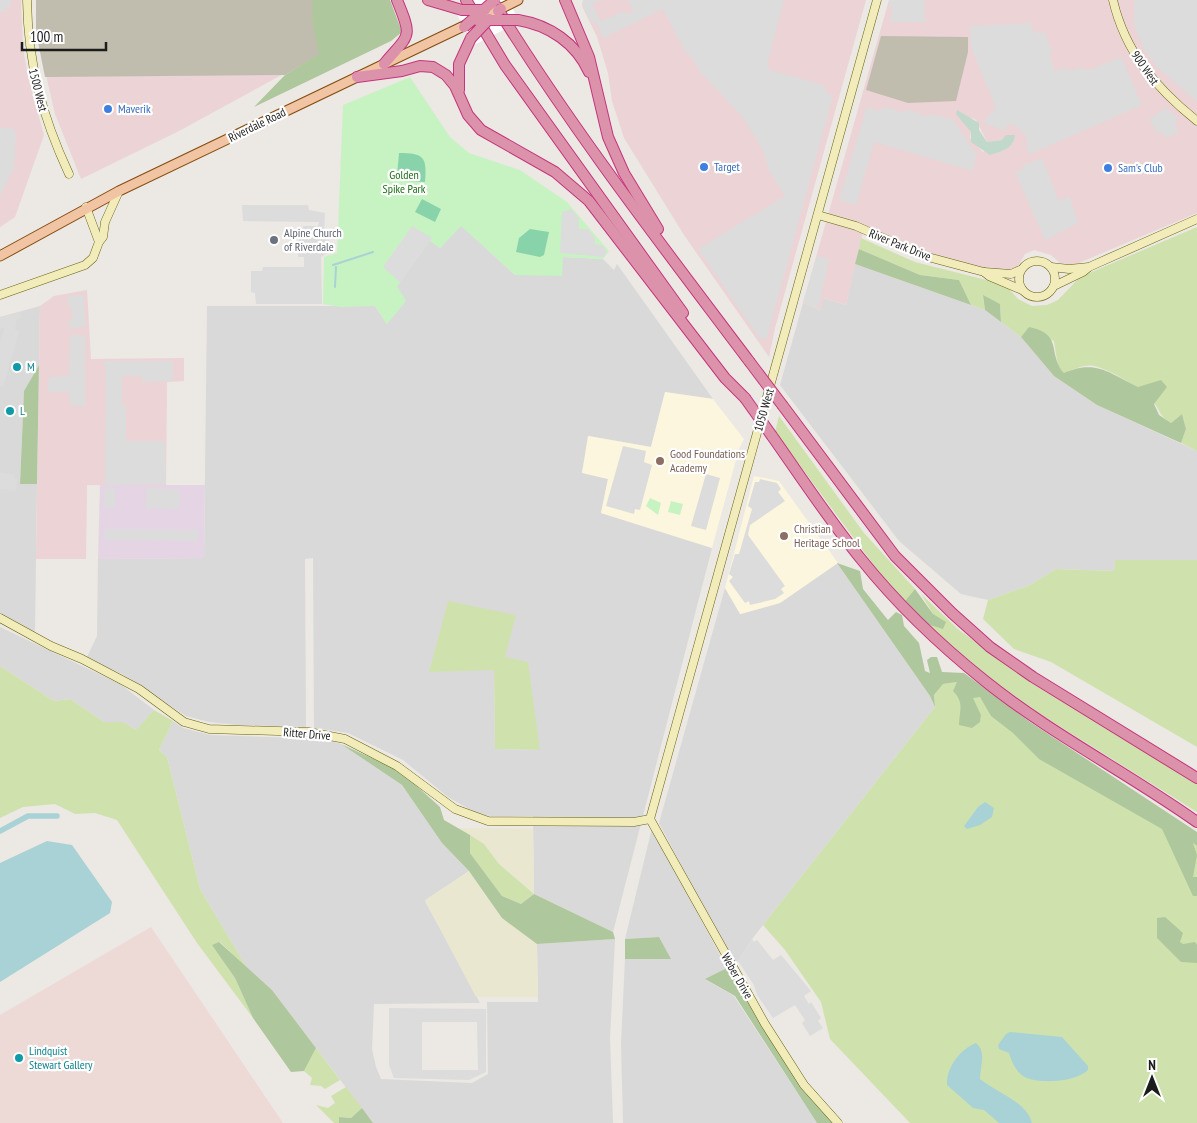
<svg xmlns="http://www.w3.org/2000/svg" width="1197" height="1123" viewBox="0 0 1197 1123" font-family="'PT Sans Narrow',sans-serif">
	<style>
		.residential { fill: #dad9d9; fill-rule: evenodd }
		.commercial { fill: #ecd3d6; fill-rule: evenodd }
		.industrial { fill: #e5d5e4 }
		.education { fill: #fbf6dd }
		.military { fill: #eddad7 }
		.construction { fill: #c0bdaf }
		.farmland { fill: #e9e7d0 }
		.grass { fill: #cfe2ae }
		.forest { fill: #afc79c }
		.wetland { fill: #c1d9ca }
		.park { fill: #c7f3c3 }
		.pitch { fill: #89d3ab }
		.parking { fill: #dcdcdc; fill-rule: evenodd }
		.water { fill: #a8d2d5 }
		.pier { fill: #fff }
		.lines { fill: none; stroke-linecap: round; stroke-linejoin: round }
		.stream { stroke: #a8d2d5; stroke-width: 2 }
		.canal { stroke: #a8d2d5; stroke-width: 5.5 }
		.secondary-casing { stroke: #666210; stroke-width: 9 }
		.primary-casing { stroke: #844c10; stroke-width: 11 }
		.highway-casing { stroke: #c4367c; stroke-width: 12 }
		.secondary { stroke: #f2ecbb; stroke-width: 8 }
		.primary { stroke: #f1c4a3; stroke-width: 9 }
		.highway { stroke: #dc92ab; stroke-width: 10 }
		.primary-bridge-casing { stroke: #844c10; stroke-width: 11; stroke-linecap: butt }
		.highway-bridge-casing { stroke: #c4367c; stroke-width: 12; stroke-linecap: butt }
		.primary-bridge { stroke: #f1c4a3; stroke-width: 9 }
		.highway-bridge { stroke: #dc92ab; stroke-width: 10 }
		.shop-dot { fill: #3f7fe0; stroke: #fff; stroke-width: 2 }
		.worship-dot { fill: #6b7280; stroke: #fff; stroke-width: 2 }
		.culture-dot { fill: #0f9aa8; stroke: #fff; stroke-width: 2 }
		.education-dot { fill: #8d6e63; stroke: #fff; stroke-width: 2 }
		.labels { text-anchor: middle; stroke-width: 4.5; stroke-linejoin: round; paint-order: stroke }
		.street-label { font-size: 12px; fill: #1c1c1c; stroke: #fff }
		.shop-label { font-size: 12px; fill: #366cbe; stroke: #fff; text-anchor: start }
		.park-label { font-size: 12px; fill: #1d6d17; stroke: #fff }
		.worship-label { font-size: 12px; fill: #5b616d; stroke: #fff; text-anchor: start }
		.culture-label { font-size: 12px; fill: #0d838f; stroke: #fff; text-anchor: start }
		.education-label { font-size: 12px; fill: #785e54; stroke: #fff; text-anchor: start }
	</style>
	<rect width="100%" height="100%" fill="#ece8e3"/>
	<g class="residential">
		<path d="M461,225L515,275L563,257L603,259L614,270L617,264L713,399L665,392L651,447L589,436L582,472L608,479L601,513L712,548L613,932L534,894L533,816H490L474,812L448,797L403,760L348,733L314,728L313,558L305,559L306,727L238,725L209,722L186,716L122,674L86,659L97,636L98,559L204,558L207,306H375L387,324L397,286L430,240L440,248ZM494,670L540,750L495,749Z"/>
		<polygon points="855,264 985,310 1021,337 1054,376 1097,405 1197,451 1197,560 1115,560 1114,571 1056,569 1030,585 988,600 961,594 899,541 780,385 803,303 820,310 823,298 846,305"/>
		<polygon points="40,306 39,365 24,391 20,483 37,484 35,633 0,615 0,317"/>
		<polygon points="837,563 930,696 935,707 752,939 738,961 733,963 659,823 725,588 741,614 780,603"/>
		<polygon points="0,627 120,684 154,710 136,730 123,722 104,722 70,699 54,701 0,666"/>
		<polygon points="173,721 183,728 210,735 324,739 341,744 402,785 442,843 469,871 425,901 480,1003 374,1004 372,1049 376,1067 381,1079 472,1083 488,1074 487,1002 538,1002 537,944 615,939 610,1038 613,1123 373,1123 272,990 247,968 200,889 167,757 159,750"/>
		<polygon points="652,828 727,968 706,980 734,996 817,1123 623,1123 621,1043 625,959 670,959 659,937 625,939"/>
	</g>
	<g class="commercial">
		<polygon points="0,0 21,0 23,49 29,81 44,135 15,217 0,227"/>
		<polygon points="36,0 320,54 179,131 81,179 55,114 36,32"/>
		<polygon points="583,0 866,0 775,328 769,357 684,235 624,138 612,101 608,73 597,37 582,6"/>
		<path d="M889,0H1197V213L1074,265L1060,263L1051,255L1034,250L1025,254L1018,266L1016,274L995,272L917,250L864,228L846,305L824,298L820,310L803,303ZM972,118L976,120L987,142L1002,140L983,152L970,138L971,132L967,124Z"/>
		<polygon points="87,290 91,359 184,358 184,381 167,382 166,486 87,485 86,559 36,559 40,306 54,296"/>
	</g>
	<polygon class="industrial" points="100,485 205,485 204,558 98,559"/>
	<g class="education">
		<polygon points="665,392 713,399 744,439 739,449 712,548 601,513 608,479 582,473 588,436 651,447"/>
		<polygon points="754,476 779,481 838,563 780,603 740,614 725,588"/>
	</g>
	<polygon class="military" points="151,927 283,1123 0,1123 0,1015"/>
	<g class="construction">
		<polygon points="36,0 373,0 320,54 285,75 45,77 36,32"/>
		<polygon points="881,36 968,37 968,52 956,101 908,103 866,90"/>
	</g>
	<g class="farmland">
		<polygon points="458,828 533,829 534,894 499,864 484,844"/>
		<polygon points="469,871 502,918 537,944 538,997 476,997 425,900"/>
	</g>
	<g class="grass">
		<path d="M1197,227V451L1181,443L1186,429L1182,414L1171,423C1158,414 1162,413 1154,403C1144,390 1110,369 1094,366C1085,364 1073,369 1064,374L1058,366L1054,341L1029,328L1021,337L1001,322L1000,304L983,296L985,310L971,305L959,280L920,275L859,249L861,238L915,262L994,282L1008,288L1018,299L1032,306L1047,305L1058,300L1080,277Z"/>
		<polygon points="779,416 864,533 915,589 905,601 882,576 775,432"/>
		<polygon points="1115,560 1197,560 1197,747 1051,662 1014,649 983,619 988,600 1030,585 1056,569 1114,571"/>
		<polygon points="921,594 959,630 1038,687 1197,782 1197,812 1027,706 985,675 927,624 933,614"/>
		<polygon points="448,601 516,615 505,657 528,662 540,750 495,749 494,670 429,672"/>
		<polygon points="0,666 54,701 70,699 104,722 123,722 136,730 154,710 173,721 159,750 167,757 200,889 247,968 220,942 213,945 235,978 253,1018 197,943 117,820 95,813 75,814 55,804 23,807 0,818"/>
		<polygon points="957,682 1197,846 1197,1123 910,1123 830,1039 821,1002 785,950 763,925 935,707 934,695 943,684"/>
		<polygon points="470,835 484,844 499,864 534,894 521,904 502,896 470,853"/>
		<polygon points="316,1048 340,1080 325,1089 321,1086 310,1085 312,1078 304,1071"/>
		<polygon points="346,1087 362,1108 351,1118 339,1117 339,1123 334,1123 316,1105 328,1108 335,1103 331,1096"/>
	</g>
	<g class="forest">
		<polygon points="312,0 390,0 402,32 391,41 254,107 285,75 319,54 313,25"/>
		<polygon points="859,249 920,275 959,280 971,305 855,264"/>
		<polygon points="983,295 1000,304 1001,322 985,310"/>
		<path d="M1029,327C1064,334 1047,354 1064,373C1096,359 1109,373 1138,387L1161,380L1167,387L1154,404L1159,415L1171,423L1182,414L1186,429L1181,443L1097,405L1054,376L1021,337Z"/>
		<polygon points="39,365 37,484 20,484 24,391"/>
		<path d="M837,563L860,571L863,589L888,620L896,612L902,615L904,626L919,643L925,671L930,673L927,660L931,657H937L942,672L964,673L1030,722L1197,832V846L1193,843L1197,855L1193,877H1197V896H1193L1162,829L1039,759L1013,733L991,716L980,697L973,698L981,715L980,722L972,728L959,725C959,711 965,703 953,691L957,682L943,684L934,695L935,707L930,696Z"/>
		<polygon points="915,589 933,614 946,622 943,629 927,624 905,601"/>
		<polygon points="341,744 400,771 440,807 444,820 470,835 470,853 502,896 521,904 534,894 613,932 615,939 537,944 502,918 469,871 442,843 402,785"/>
		<polygon points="1165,917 1183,933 1180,942 1183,944 1195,942 1197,945 1197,963 1181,962 1157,938 1157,918"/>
		<polygon points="659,937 671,959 625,959 625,939"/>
		<polygon points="219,942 272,990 316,1048 304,1071 291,1072 253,1018 235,978 212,945"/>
		<polygon points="727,968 802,1088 833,1123 817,1123 735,996 705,979"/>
		<polygon points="362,1108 373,1123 339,1123 339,1117 351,1118"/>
	</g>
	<path class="wetland" d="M957,110L979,123V130L987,142L1002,140L1006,135H1015C1013,149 1002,151 990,155L971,142V132L956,114Z"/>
	<g class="park">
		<polygon points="410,77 450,137 469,153 520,170 567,202 609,251 603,259 563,257 562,276 515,275 461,226 440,248 430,241 397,286 406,301 387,324 375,306 341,307 323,304 324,257 337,253 343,105"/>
		<polygon points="650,498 661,503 658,515 646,506"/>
		<polygon points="671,501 683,504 680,515 668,512"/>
	</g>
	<g class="pitch">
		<path d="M399,153C424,153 427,157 425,182L401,181L397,176Z"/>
		<polygon points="422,199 441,209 435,222 415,212"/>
		<polygon points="530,229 549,232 544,255 540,257 516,252 519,238"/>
	</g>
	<g class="parking">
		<polygon points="0,0 11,0 11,7 6,7 6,12 0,12"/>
		<polygon points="583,0 601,0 592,4 601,21 624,11 627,14 633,11 628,0 784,0 767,64 770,70 823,85 828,95 833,95 767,338 760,339 698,249 785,196 769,170 763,151 755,137 741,115 700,72 693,59 685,52 663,9 603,38 596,22 592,24 582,5"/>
		<polygon points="889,0 924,0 925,22 890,22 892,7 888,5"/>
		<polygon points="1134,0 1197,0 1197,102 1158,68 1145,51 1134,26"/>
		<polygon points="1031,23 1031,29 1040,34 1044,32 1052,51 1049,53 1055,72 1063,68 1072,71 1078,68 1090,70 1121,57 1142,105 1028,155 1026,136 1016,126 1008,124 1004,131 983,122 996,108 971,47 970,26"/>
		<polygon points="867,107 881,111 883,107 898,110 898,113 909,110 929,117 929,114 953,119 976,154 973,171 874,142 856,205 839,200"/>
		<polygon points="1166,108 1178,118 1175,122 1178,133 1165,138 1162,131 1156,133 1150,118"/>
		<polygon points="0,128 12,128 16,134 14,167 0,196"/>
		<polygon points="1042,158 1059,201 1069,196 1078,223 1045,240 1015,172 1024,168 1023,165"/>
		<polygon points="242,205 308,205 309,210 325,213 324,230 329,231 329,252 321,257 322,304 256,304 255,293 251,292 251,271 262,271 263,267 304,267 304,257 298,257 299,230 303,230 303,226 318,226 319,222 243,221"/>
		<polygon points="571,209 579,218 579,229 588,229 595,238 595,244 602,245 607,252 604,257 560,253 562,212"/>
		<polygon points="412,226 432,238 400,282 383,267"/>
		<polygon points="817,256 829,259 818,309 803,302"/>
		<polygon points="83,294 86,326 70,329 69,320 73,319 71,306 68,306 67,297"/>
		<polygon points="20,312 21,318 17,320 15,329 19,332 3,387 0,386 0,342 5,327 0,329 0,318"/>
		<polygon points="75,334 85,336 85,407 70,405 69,392 49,392 48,387 49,377 69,376 70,336"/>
		<polygon points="104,361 173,361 173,381 142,382 142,376 122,376 122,405 126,405 126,441 165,441 166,484 105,485 106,374"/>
		<polygon points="623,446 646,451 644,462 652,465 640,510 635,509 634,514 606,506"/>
		<polygon points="0,472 15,475 14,478 17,479 16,491 0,489"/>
		<polygon points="706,474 720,478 706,530 691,526"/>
		<polygon points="760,479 777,483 781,489 778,492 785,501 750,525 748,535 785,586 781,589 784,593 775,599 750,605 749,601 745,603 729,581 733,577 729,574 735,554 739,554 752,509 748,506 755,482 759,482"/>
		<polygon points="105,488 115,488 115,508 104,508"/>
		<polygon points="147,488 180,489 179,509 146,508"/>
		<polygon points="105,529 198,530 198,541 104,540"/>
		<polygon points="752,939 754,942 757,940 773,960 781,955 811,991 804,996 809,1004 811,1002 821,1018 818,1021 823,1028 810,1036 802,1023 805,1020 795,1005 773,1018 757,995 754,985 738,961"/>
		<path d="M389,1008L486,1009V1072L469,1080L394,1078L389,1065ZM422,1022H477L478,1070H422Z"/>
	</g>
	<g class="water">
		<polygon points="985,802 994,808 992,817 980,825 967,829 964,826 978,807"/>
		<polygon points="47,841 72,845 112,902 110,913 0,982 0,863"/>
		<path d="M1010,1032L1062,1037L1088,1066V1070C1075,1082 1043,1084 1027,1078C1017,1074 1012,1063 1009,1053L999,1049L998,1045L1006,1034Z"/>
		<path d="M976,1043C987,1052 980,1066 980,1079C996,1092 1027,1102 1032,1123H999L984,1110L973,1108L947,1085C946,1068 960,1049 976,1043Z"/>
	</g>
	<polygon class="pier" points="466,0 508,0 522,26 515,24 474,45 451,4 457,4"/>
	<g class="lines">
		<g class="stream">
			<polyline points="333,265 373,252"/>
			<polyline points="335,287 336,267"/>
		</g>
		<polyline class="canal" points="0,831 28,816 57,816"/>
		<g class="secondary-casing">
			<g id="secondary">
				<path d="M27,0C28,64 42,116 69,174"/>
				<path d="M1113,0C1125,52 1156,88 1197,121"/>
				<polyline points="818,215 856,226 924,256 984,272 1011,274 1020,270"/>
				<polyline points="99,242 103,237 105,222 119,191"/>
				<circle cx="1037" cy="279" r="18"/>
				<polyline points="1051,267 1069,269 1089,267"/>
				<polyline points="984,272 989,276 1022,290"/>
				<polyline points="1054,286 1083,272 1089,267 1197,219"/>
				<polyline points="0,295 85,265 93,258 99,242 86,207"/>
				<polyline points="0,618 51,646 82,659 139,689 184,722 209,729 309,732 345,739 397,766 455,809 488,821 634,822 650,819"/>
				<polyline points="650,819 877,0"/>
				<polyline points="650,819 765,1024 804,1085 838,1123"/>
			</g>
		</g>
		<g class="primary-casing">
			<g id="primary">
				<polyline points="500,9 518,0"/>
				<polyline points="0,256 119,191 470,23"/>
			</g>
		</g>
		<g class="highway-casing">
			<g id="highway">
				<polyline points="428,0 462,10"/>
				<polyline points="466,0 505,65 683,313"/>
				<polyline points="565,0 589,57 608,137 624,173 658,229"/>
				<path d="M494,3C571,128 661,244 749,361"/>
				<path d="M518,20C549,25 576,43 589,72"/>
				<path d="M384,64C410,33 413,39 397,0"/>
				<polyline points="357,77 402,71 420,66 433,67 446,75 455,86 468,115 481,130 555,172 589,201 725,378 745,398"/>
				<polyline points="459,90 459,64 471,38"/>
				<polyline points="783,406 895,556 952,613 990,647 1033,677 1197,778"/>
				<path d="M772,436C801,477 829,520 861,559C897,604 940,645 985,681C1051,734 1128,773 1197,822"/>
			</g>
		</g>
		<use href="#secondary" class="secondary"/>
		<use href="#primary" class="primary"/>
		<use href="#highway" class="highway"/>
		<g class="primary-bridge-casing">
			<polyline id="primary-bridge" points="477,20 500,9"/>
		</g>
		<g class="highway-bridge-casing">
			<g id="highway-bridge">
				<polyline points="462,10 485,10"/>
				<polyline points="498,11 501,9"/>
				<polyline points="477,20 518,20"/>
				<polyline points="464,27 495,0"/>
				<polyline points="471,38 489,19"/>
				<polyline points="749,361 783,406"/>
				<polyline points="745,398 772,436"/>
			</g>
		</g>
		<use href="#primary-bridge" class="primary-bridge"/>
		<use href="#highway-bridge" class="highway-bridge"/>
	</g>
	<g class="shop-dot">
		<circle cx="108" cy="109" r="5"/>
		<circle cx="704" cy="167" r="5"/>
		<circle cx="1108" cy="168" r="5"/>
	</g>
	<circle class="worship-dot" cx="274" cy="240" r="5"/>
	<g class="culture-dot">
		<circle cx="17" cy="367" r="5"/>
		<circle cx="10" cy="411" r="5"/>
		<circle cx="19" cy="1058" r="5"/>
	</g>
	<g class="education-dot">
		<circle cx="660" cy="461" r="5"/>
		<circle cx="784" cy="536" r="5"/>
	</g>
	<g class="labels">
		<g class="street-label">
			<text transform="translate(1145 68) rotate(55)" y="4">900 West</text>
			<text transform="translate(38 90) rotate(76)" y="4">1500 West</text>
			<text transform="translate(257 125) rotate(-26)" y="4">Riverdale Road</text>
			<text transform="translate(900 245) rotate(22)" y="4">River Park Drive</text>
			<text transform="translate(764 410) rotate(-74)" y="4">1050 West</text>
			<text transform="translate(307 734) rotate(5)" y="4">Ritter Drive</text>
			<text transform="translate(737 976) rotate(60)" y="4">Weber Drive</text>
		</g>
		<g class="shop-label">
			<text x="118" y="113">Maverik</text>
			<text x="714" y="171">Target</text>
			<text x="1118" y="172">Sam's Club</text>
		</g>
		<g class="park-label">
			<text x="404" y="179">Golden<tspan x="404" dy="14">Spike Park</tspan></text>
		</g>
		<g class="worship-label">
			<text x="284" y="237">Alpine Church<tspan x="284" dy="14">of Riverdale</tspan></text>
		</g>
		<g class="culture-label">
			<text x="27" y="371">M</text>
			<text x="20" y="415">L</text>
			<text x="29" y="1055">Lindquist<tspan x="29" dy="14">Stewart Gallery</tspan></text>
		</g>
		<g class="education-label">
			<text x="670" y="458">Good Foundations<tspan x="670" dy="14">Academy</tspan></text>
			<text x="794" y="533">Christian<tspan x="794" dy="14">Heritage School</tspan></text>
		</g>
	</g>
	<g transform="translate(1152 1078)" stroke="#ffffff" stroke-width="4" paint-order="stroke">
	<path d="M0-4L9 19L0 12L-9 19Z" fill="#1c1c1c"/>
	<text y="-8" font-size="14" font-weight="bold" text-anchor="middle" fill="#1c1c1c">N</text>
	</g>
	<path d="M22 42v8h84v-8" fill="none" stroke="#1c1c1c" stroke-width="2.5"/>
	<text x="30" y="42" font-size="15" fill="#1c1c1c" stroke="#ffffff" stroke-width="4" paint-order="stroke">100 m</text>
</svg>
